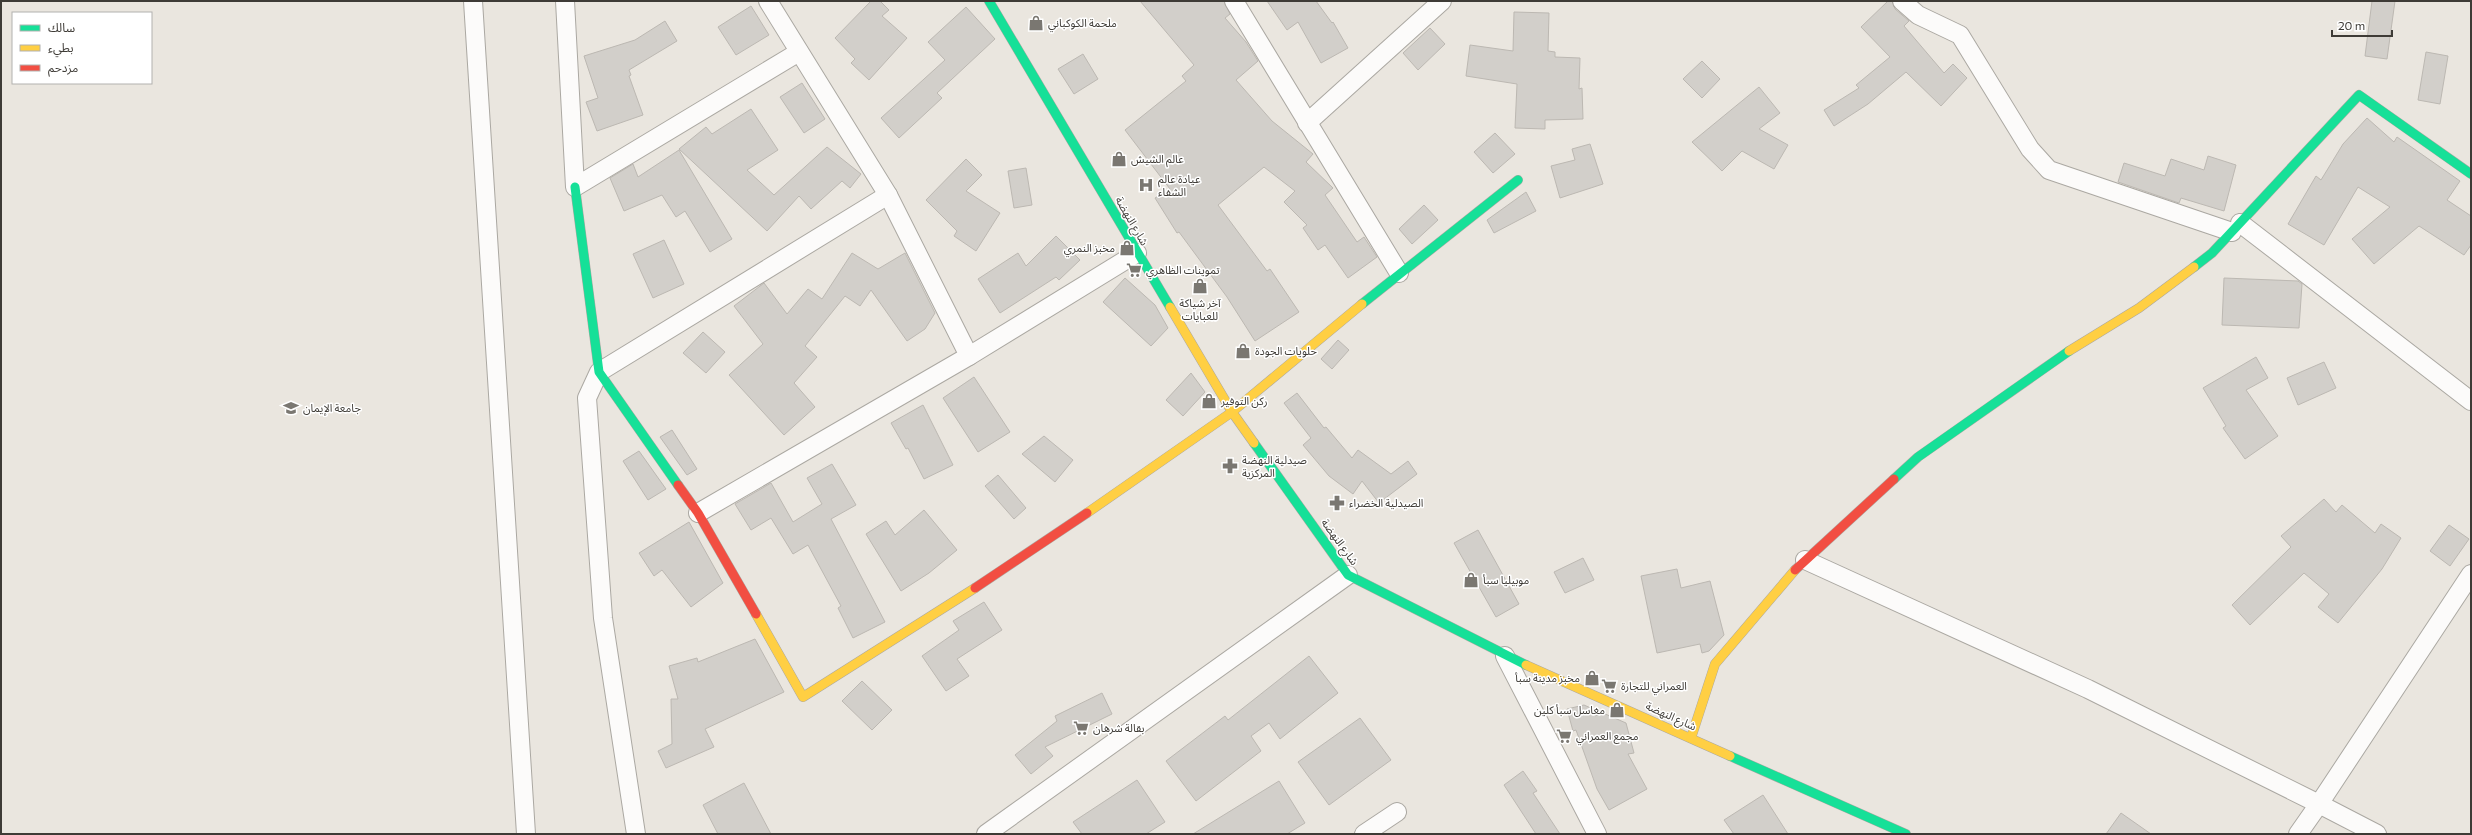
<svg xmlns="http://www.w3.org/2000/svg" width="2472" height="835" viewBox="0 0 2472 835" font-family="Commissioner,'Noto Sans Arabic',sans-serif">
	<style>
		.building { fill: #d2cfca; stroke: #bcb8b2 }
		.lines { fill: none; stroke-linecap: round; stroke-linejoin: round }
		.street-casing { stroke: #aba8a2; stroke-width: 20 }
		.fast-casing { stroke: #aba8a2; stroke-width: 10 }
		.slow-casing { stroke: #aba8a2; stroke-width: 10 }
		.jam-casing { stroke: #aba8a2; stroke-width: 10 }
		.street { stroke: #fcfbfa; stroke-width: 18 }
		.fast { stroke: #16e098; stroke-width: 9 }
		.slow { stroke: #ffcf43; stroke-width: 9 }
		.jam { stroke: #f24e42; stroke-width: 9 }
		.labels { text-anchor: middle; stroke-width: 3; stroke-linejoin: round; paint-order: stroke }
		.poi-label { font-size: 11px; fill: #3e3b36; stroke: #fff; text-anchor: start }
		.street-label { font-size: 11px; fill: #3e3b36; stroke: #fff }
	</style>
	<rect width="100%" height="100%" fill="#eae6df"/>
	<g class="building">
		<polygon points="871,1 880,1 889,10 882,16 907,38 869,80 851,63 855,59 835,38"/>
		<polygon points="1140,1 1224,1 1230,14 1225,18 1246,42 1258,61 1236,80 1272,121 1313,154 1306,162 1333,188 1325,195 1357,242 1364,237 1377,257 1348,278 1325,245 1318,250 1303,228 1307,225 1284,202 1295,191 1264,167 1218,205 1267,271 1270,269 1299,312 1255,341 1227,297 1179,232 1177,233 1155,198 1170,189 1125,130 1186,81 1182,76 1194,65"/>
		<polygon points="1267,1 1316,1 1332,23 1333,22 1348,48 1321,63 1298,22 1287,30"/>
		<polygon points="1888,1 1892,1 1895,9 1909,21 1904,26 1944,73 1953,64 1967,78 1941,106 1906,72 1868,104 1834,126 1824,110 1859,88 1856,85 1890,57 1861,27"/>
		<polygon points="2372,1 2395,1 2387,59 2365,56"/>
		<polygon points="751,6 769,35 736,55 718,27"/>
		<polygon points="966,7 995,39 937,93 942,98 899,138 881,118 945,60 928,42"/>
		<polygon points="1514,12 1549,13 1548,51 1555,52 1555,57 1580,58 1579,89 1582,88 1583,119 1545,120 1545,129 1515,128 1517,84 1466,76 1470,45 1513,51"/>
		<polygon points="665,21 677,41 629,70 631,75 629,76 643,115 597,131 586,102 598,98 584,56 635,40"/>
		<polygon points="1430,28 1445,44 1418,70 1403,53"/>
		<polygon points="2426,52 2448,56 2440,104 2418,100"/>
		<polygon points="1083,54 1098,79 1074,94 1058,69"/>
		<polygon points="1702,61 1720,79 1702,98 1683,79"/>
		<polygon points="802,83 825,119 804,133 780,97"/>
		<polygon points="1759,87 1780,113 1759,129 1788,145 1774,169 1742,151 1722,171 1692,142"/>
		<polygon points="751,109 778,150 747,170 774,195 827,147 861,174 850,188 842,181 811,209 799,196 767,231 679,149 706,127 712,134"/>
		<polygon points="2367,118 2394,142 2397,137 2460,181 2447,200 2471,216 2471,245 2464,255 2419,226 2374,264 2352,239 2390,207 2358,187 2324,245 2288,224 2316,176 2321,180 2343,144"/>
		<polygon points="1495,133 1515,154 1493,173 1474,152"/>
		<polygon points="1590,144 1603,184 1560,198 1551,166 1575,160 1572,149"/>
		<polygon points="679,150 732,239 710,252 685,211 676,217 662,195 624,211 610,178 633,164 638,177"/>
		<polygon points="2208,156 2236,165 2224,211 2181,198 2179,203 2118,182 2124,163 2165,176 2171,159 2204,170"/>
		<polygon points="966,159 982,175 966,191 1000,213 976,251 954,236 957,231 926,200"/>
		<polygon points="1026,168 1032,205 1014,208 1008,171"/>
		<polygon points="1526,192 1536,211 1494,233 1487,220"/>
		<polygon points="1424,205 1438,220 1412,244 1399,229"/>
		<polygon points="1056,236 1080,260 1059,280 1056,277 1000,313 978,279 1018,253 1026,266"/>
		<polygon points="664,240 684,284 653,298 633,254"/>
		<polygon points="852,253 878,269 905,253 935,313 925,329 907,341 871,290 860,306 845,296 805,346 817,357 794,383 815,407 784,435 729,375 763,344 734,306 764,283 787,314 808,289 822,299"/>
		<polygon points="1125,278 1155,305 1168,328 1151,346 1103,302"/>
		<polygon points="2224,278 2298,281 2302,284 2299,328 2222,325"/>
		<polygon points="703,332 725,352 706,373 683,353"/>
		<polygon points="1338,340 1349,350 1332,369 1321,359"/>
		<polygon points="2256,357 2268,378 2246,390 2278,436 2245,459 2223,428 2226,426 2203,388"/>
		<polygon points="2324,362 2336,388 2298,405 2287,378"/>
		<polygon points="1191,373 1205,392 1183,416 1166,400"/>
		<polygon points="974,377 1010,432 978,452 943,398"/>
		<polygon points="1297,393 1324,428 1326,427 1352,458 1358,450 1391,474 1408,461 1417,474 1379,503 1362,481 1353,494 1329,476 1303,445 1311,438 1284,403"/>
		<polygon points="923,405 953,465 924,479 908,448 906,449 891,423"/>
		<polygon points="672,430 697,469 687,475 660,437"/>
		<polygon points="1044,436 1073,460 1055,482 1022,454"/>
		<polygon points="639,451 666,489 648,500 623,461"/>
		<polygon points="832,464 856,505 831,519 885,622 853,638 838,608 841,606 808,545 793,554 771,518 751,530 735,504 771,483 793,522 822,504 807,478"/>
		<polygon points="998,475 1026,508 1014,519 985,486"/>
		<polygon points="2324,499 2336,512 2342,505 2375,533 2381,524 2401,538 2382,569 2338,623 2318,607 2329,594 2304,573 2250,625 2232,605 2291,547 2281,536"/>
		<polygon points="924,510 957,550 929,573 901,591 866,534 886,521 895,535"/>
		<polygon points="689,522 723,583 691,607 662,570 654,576 639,553"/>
		<polygon points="2449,525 2469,539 2450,566 2430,551"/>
		<polygon points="1478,530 1519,604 1496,617 1454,543"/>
		<polygon points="1583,558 1594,580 1565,593 1554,572"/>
		<polygon points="1677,569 1681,588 1710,581 1724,635 1709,651 1702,653 1700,644 1657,653 1641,576"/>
		<polygon points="984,602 1002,630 957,659 969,676 946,691 922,656 959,630 953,621"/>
		<polygon points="755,639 784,692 705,729 714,747 666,768 658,751 672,744 671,699 678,699 669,666 697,658 698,662"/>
		<polygon points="1309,656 1338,693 1280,739 1269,723 1251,736 1261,751 1196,801 1166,761 1225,716 1228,720"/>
		<polygon points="862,681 892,710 872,730 842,701"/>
		<polygon points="1102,693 1112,714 1045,747 1053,756 1031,774 1015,755 1057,721 1055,716"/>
		<polygon points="1584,705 1593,709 1595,716 1603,713 1626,723 1634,753 1628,754 1647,789 1609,810 1597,789 1576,730 1573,731 1567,709"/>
		<polygon points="1360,718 1391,760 1329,805 1298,762"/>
		<polygon points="1523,771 1537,791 1533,793 1560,834 1536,834 1504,785"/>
		<polygon points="1137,780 1165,822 1146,834 1082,834 1073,822"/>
		<polygon points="1279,781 1305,823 1287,834 1193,834"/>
		<polygon points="744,783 771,834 718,834 703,805"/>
		<polygon points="1763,795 1788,834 1734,834 1724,820"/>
		<polygon points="2121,813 2151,834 2106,834"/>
	</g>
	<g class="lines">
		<g class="street-casing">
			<g id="street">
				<polyline points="473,1 526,834"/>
				<polyline points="565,1 575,187 799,52"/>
				<polyline points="768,1 888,195 969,356"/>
				<polyline points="1234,1 1399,273"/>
				<polyline points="1902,1 1918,15 1960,35 2030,149 2049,170 2232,232"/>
				<polyline points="1307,123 1442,1"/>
				<polyline points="2240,223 2471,401"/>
				<polyline points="698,513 969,356 1137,253"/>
				<polyline points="1805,560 2088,689 2319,804 2471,574"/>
				<polyline points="1505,656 1597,834"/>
				<polyline points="636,834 603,618 587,398 599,372 888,195"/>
				<polyline points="986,834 1348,575"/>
				<polyline points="1364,834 1397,812"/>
				<polyline points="2298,834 2319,804 2377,834"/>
			</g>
		</g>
		<g class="fast-casing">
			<g id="fast">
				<polyline points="989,1 1170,307"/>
				<polyline points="575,187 599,372 678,485"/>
				<polyline points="2194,267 2212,253 2359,95 2471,174"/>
				<polyline points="1362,304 1518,180"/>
				<polyline points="1254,443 1348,575 1526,665"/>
				<polyline points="1894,479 1918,457 2069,351"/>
				<polyline points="1730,756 1906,834"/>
			</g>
		</g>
		<g class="slow-casing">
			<g id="slow">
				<polyline points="1170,307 1232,412 1254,443"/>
				<polyline points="2069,351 2139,308 2194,267"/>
				<polyline points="1087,513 1232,412 1362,304"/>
				<polyline points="756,614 803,697 975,588"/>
				<polyline points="1526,665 1730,756"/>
				<polyline points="1691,738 1715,664 1795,570"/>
			</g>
		</g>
		<g class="jam-casing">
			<g id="jam">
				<polyline points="678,485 698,513 756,614"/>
				<polyline points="1795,570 1894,479"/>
				<polyline points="975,588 1087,513"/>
			</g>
		</g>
		<use href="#street" class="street"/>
		<use href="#fast" class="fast"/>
		<use href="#slow" class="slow"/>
		<use href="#jam" class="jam"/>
	</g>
	<defs>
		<g id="shop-bare" transform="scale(1.2)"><path d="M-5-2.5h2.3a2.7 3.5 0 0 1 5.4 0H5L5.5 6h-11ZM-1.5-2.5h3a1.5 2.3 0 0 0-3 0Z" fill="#7a7771" stroke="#fff" stroke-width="2.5" paint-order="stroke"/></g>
		<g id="hospital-bare" transform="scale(1.2)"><path d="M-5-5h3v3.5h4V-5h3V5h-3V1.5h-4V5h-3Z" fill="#7a7771" stroke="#fff" stroke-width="2.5" paint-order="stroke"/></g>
		<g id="supermarket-bare" transform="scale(1.2)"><path d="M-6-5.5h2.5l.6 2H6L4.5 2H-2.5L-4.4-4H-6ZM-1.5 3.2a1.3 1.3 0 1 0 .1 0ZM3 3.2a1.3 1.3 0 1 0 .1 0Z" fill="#7a7771" stroke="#fff" stroke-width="2.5" paint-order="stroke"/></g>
		<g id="university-bare" transform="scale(1.2)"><path d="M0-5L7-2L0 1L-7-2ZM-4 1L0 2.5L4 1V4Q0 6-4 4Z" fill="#7a7771" stroke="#fff" stroke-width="2.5" paint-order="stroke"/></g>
		<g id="pharmacy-bare" transform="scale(1.2)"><path d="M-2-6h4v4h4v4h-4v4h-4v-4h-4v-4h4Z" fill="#7a7771" stroke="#fff" stroke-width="2.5" paint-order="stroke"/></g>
	</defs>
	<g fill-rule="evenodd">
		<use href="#shop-bare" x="1036" y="23"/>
		<use href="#shop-bare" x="1119" y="159"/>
		<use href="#hospital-bare" x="1146" y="185"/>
		<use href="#shop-bare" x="1127" y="248"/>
		<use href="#supermarket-bare" x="1134" y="270"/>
		<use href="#shop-bare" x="1200" y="286"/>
		<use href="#shop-bare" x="1243" y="351"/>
		<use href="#shop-bare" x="1209" y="401"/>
		<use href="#university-bare" x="291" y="408"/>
		<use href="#pharmacy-bare" x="1230" y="466"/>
		<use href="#pharmacy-bare" x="1337" y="503"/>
		<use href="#shop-bare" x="1471" y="580"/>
		<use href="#shop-bare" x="1592" y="678"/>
		<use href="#supermarket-bare" x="1609" y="686"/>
		<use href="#shop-bare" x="1617" y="710"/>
		<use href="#supermarket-bare" x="1081" y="728"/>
		<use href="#supermarket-bare" x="1564" y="736"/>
	</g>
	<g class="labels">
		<g class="poi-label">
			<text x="1048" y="27">ملحمة الكوكباني</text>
			<text x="1131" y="163">عالم الشيش</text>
			<text x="1158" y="183">عيادة عالم<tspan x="1158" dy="13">الشفاء</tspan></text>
			<text x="1115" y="252" text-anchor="end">مخبز النمري</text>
			<text x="1146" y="274">تموينات الظاهري</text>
			<text x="1200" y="307" text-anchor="middle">آخر شياكة<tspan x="1200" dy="13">للعبايات</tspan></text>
			<text x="1255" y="355">حلويات الجودة</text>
			<text x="1221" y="405">ركن التوفير</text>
			<text x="303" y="412">جامعة الإيمان</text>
			<text x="1242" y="464">صيدلية النهضة<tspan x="1242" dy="13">المركزية</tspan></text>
			<text x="1349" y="507">الصيدلية الخضراء</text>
			<text x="1483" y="584">موبيليا سبأ</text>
			<text x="1580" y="682" text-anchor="end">مخبز مدينة سبأ</text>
			<text x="1621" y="690">العمراني للتجارة</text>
			<text x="1605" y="714" text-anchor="end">مغاسل سبأ كلين</text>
			<text x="1093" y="732">بقالة شرهان</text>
			<text x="1576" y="740">مجمع العمراني</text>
		</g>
		<g class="street-label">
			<text transform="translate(1132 221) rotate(60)" y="4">شارع النهضة</text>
			<text transform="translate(1340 542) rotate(54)" y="4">شارع النهضة</text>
			<text transform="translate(1671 716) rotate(24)" y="4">شارع النهضة</text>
		</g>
	</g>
	<rect width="2472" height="835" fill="none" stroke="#3e3b36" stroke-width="4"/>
	<rect x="12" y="12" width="140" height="72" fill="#ffffff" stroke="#b2b1af"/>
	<rect x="20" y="25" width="20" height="6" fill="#16e098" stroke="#b2b1af"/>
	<text x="48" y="32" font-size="12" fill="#3e3b36">سالك</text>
	<rect x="20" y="45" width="20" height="6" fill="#ffcf43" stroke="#b2b1af"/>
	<text x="48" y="52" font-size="12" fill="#3e3b36">بطيء</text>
	<rect x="20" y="65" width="20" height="6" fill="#f24e42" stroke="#b2b1af"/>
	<text x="48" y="72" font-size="12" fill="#3e3b36">مزدحم</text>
	<path d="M2332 30v6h60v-6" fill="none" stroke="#3e3b36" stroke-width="2"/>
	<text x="2338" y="30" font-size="12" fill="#3e3b36" stroke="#ffffff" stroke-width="3" paint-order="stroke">20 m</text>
</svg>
